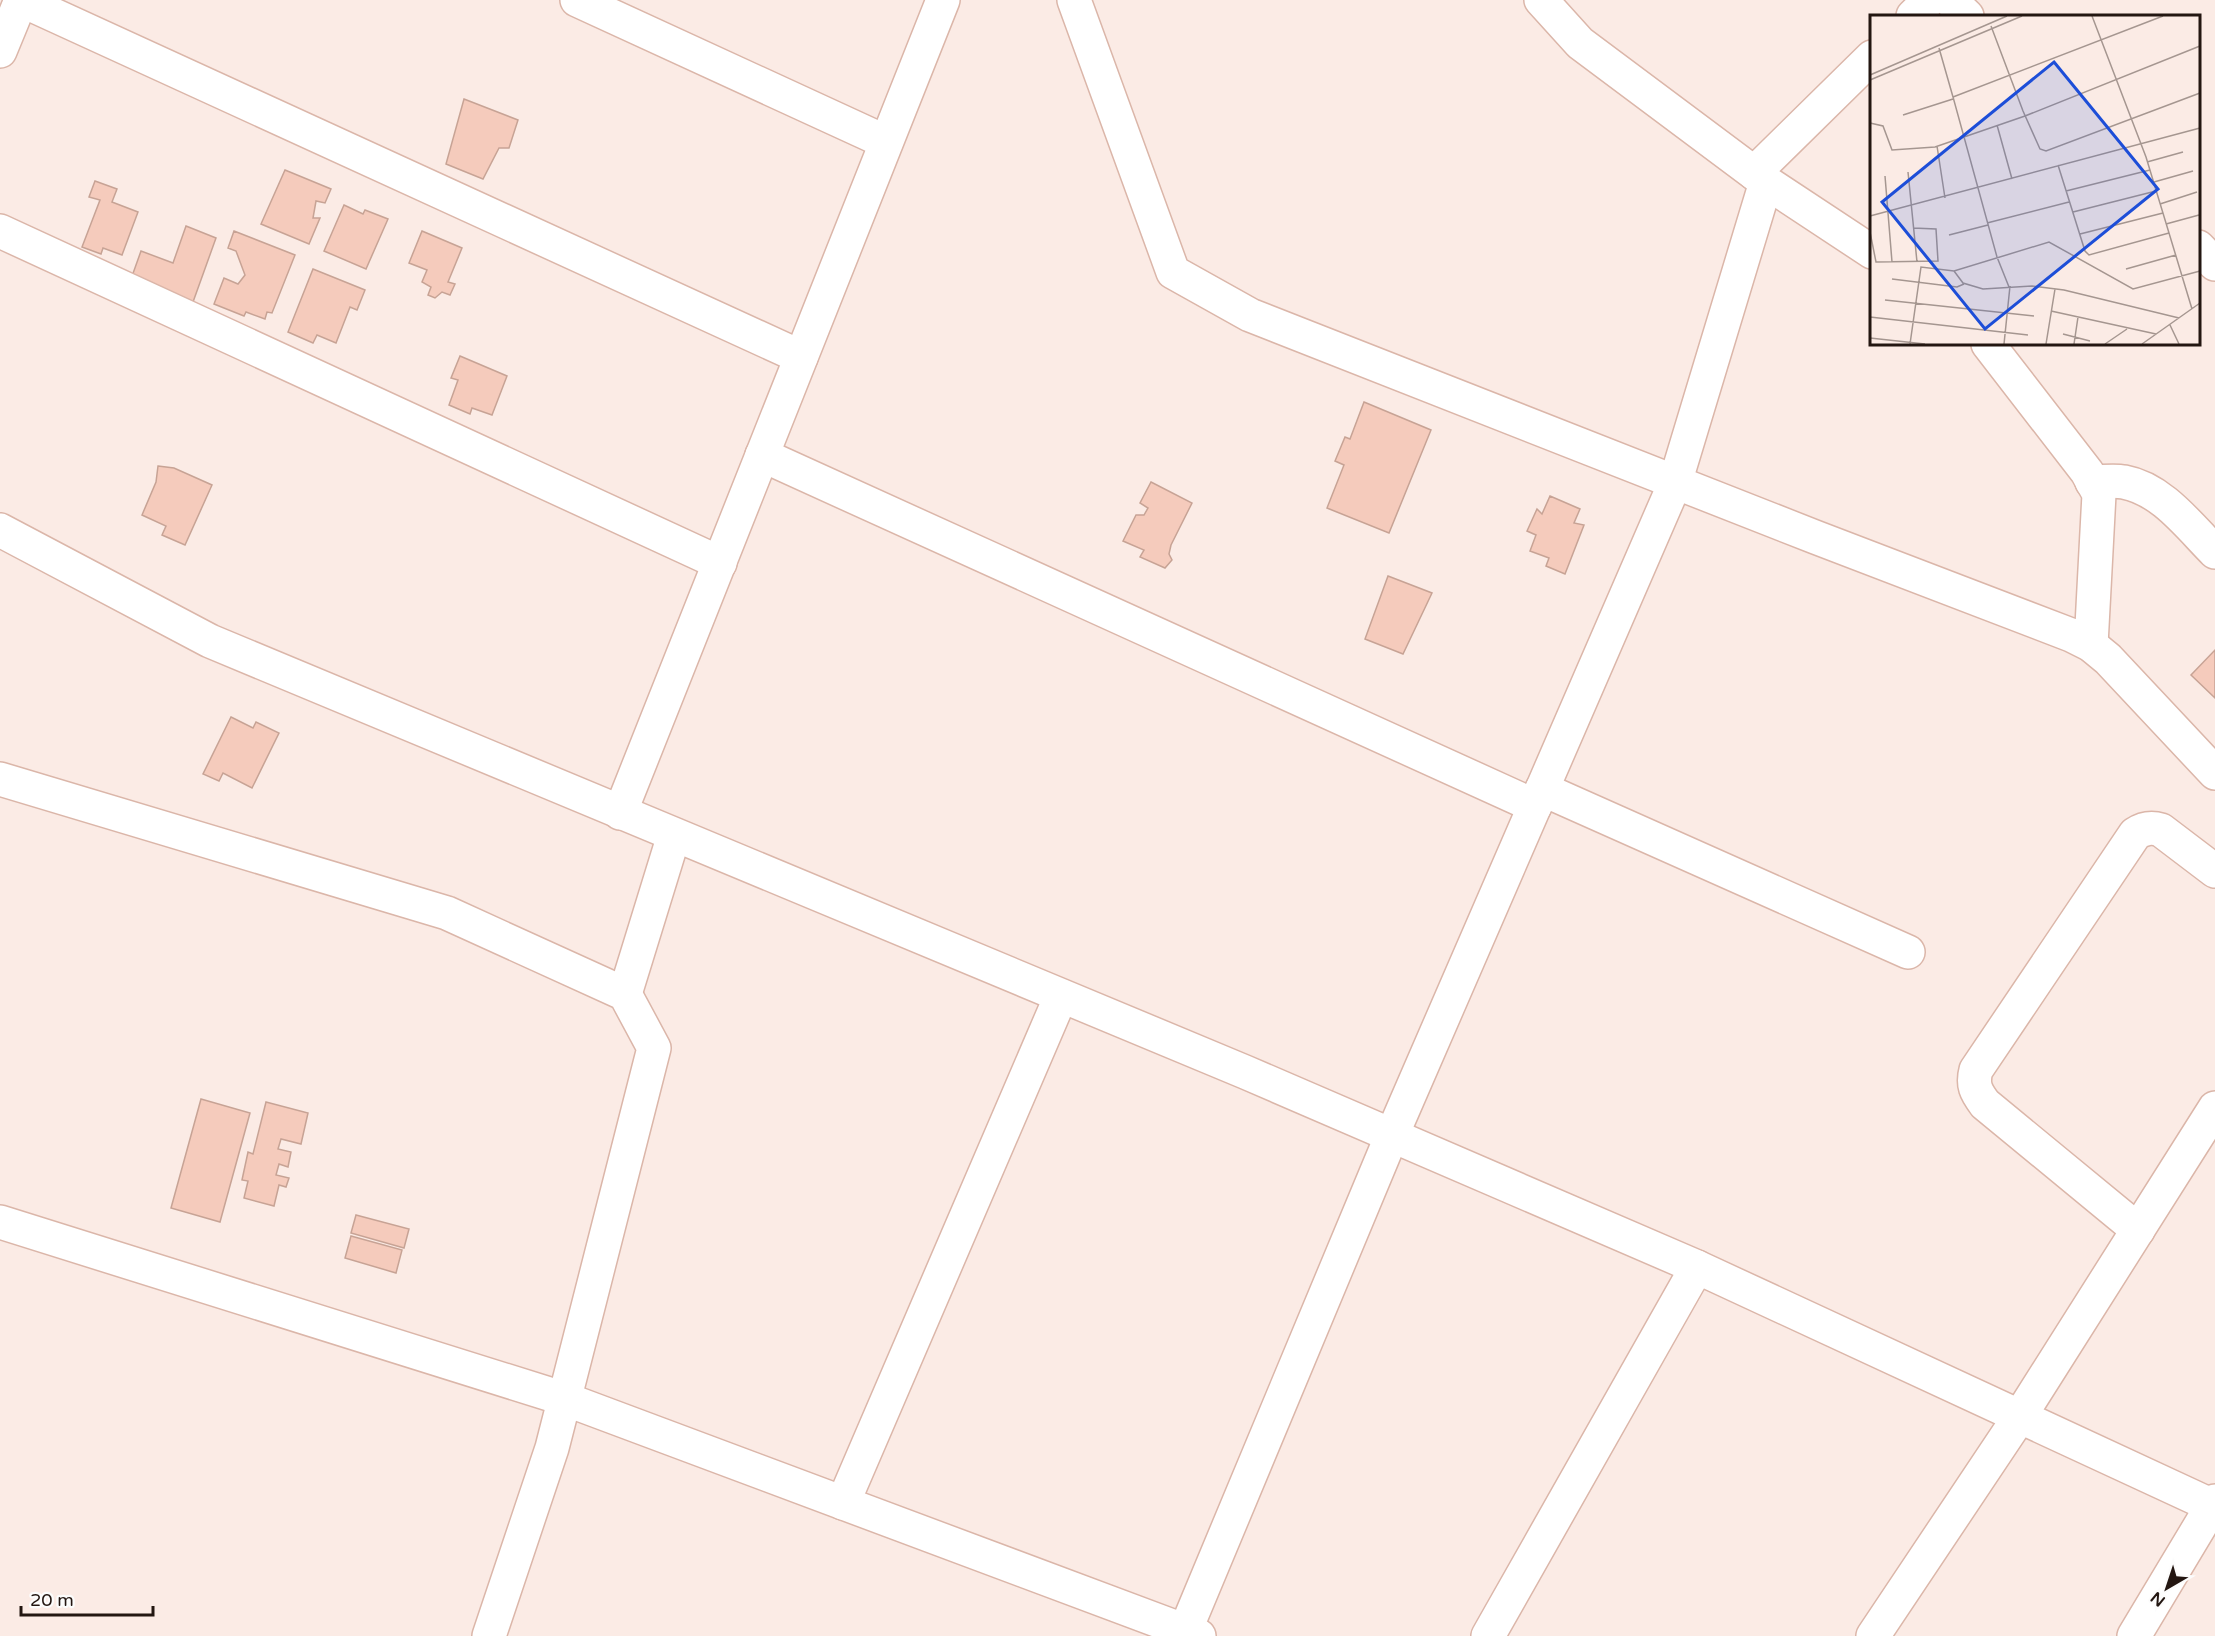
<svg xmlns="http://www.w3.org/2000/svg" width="2215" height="1636" viewBox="0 0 2215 1636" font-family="'Varela Round',sans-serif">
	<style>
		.building { fill: #f5cbbc; stroke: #c7a395; stroke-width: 1.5 }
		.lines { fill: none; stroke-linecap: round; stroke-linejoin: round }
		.minor-casing { stroke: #dbb6a9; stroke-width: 36 }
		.minor { stroke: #fff; stroke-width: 33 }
		.inset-road { fill: none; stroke: #a59690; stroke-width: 1.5 }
		.view { fill: #1d4ed8; fill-opacity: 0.15; stroke: #1d4ed8; stroke-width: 3 }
		.inset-edge { fill: none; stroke: #231611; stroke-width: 3 }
	</style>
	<rect width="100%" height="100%" fill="#fbebe5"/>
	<g class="building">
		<polygon points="464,99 518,120 509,148 499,148 483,179 446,164"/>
		<polygon points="285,170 331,189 325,203 316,201 313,218 320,218 309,244 261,224"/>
		<polygon points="95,181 117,189 112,202 138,212 122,255 103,248 101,254 82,247 100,200 89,197"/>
		<polygon points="344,205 363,214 365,210 388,219 366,269 324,251"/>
		<polygon points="186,226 216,238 193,302 131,279 141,251 173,263"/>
		<polygon points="234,231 295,255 272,313 267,312 265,319 246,312 244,316 214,304 224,278 238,284 245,275 236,251 228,248"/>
		<polygon points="422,231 462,248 448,282 455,284 450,295 442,292 435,298 428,295 431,287 422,282 427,270 409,263"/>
		<polygon points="313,269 365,290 357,310 350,307 336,343 317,335 313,343 288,332"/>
		<polygon points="460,356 507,376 492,415 472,408 470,414 449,405 458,380 451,378"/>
		<polygon points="1364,402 1431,430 1389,533 1327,508 1344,465 1335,461 1345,437 1350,439"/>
		<polygon points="158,466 174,468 212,485 185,545 162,535 166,526 142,515 156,482"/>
		<polygon points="1151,482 1192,503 1171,545 1169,554 1172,560 1165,568 1140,557 1144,550 1123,541 1136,515 1144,515 1148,508 1140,503"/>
		<polygon points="1550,496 1580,509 1574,523 1584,525 1565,574 1546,566 1549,558 1530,551 1536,535 1527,531 1537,509 1542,514"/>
		<polygon points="1388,576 1432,593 1403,654 1365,639"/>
		<polygon points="2215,650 2215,698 2191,675"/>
		<polygon points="231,717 253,728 256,722 279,733 252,788 223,773 219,781 203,774"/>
		<polygon points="201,1099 250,1113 220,1222 171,1208"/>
		<polygon points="266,1102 308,1113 301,1144 281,1139 278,1149 291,1152 288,1167 279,1164 276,1175 289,1178 286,1187 279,1185 274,1206 244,1198 248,1181 242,1180 248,1152 253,1154"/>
		<polygon points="356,1215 409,1229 404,1248 351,1233"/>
		<polygon points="351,1236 402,1250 396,1273 345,1258"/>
	</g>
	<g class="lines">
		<g class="minor-casing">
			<g id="minor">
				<polyline points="21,0 801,357"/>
				<polyline points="577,0 886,142"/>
				<polyline points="1074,0 1173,272 1250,315 1815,537 2071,635 2091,645 2108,659 2215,773"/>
				<polyline points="1541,0 1580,43 1766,182 1872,252"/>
				<polyline points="1950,0 1967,16"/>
				<polyline points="1913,16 1929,0"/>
				<polyline points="0,51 21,0"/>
				<polyline points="1754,173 1872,57"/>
				<polyline points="0,231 720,563"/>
				<polyline points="2198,247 2215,264"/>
				<polyline points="1988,344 2087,472 2099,494 2091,645"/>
				<polyline points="762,455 1535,806"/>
				<path d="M2092,482C2102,482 2114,480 2124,482C2162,489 2189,526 2215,552"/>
				<polyline points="0,530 210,641 1245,1072 1697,1267 2215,1507"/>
				<polyline points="0,779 447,913 625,994 654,1048 552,1448 489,1636"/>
				<polyline points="1542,789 1908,952"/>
				<polyline points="620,813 943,0"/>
				<polyline points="625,994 674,835"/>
				<polyline points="0,1222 565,1399 1199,1636"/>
				<path d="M2138,1230L1985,1104C1976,1092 1972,1085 1976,1070L2135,834C2144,828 2151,827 2161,830L2215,871"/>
				<polyline points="843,1503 1061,996"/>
				<polyline points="1183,1636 1392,1135 1675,483 1766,182"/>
				<polyline points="1488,1636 1697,1267"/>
				<polyline points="1873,1636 2020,1416 2215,1108"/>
				<polyline points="2134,1636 2215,1501"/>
			</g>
		</g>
		<use href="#minor" class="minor"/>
	</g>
	<g transform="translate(1870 15)">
		<rect width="330" height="330" fill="#fbebe5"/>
		<path class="inset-road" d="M222,1L276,142L322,294M121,11L153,96L170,134L176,136L330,78M69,33L83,82M0,60L137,1M0,65L152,1M33,100L83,84M0,108L13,111L22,135L65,132L155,101L330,31M127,110L142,164M67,131L75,183M277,147L313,137M188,150L215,236L219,240L299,218M38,157L47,247M15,161L22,247M284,167L323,156M196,176L280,155M290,189L327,177M203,197L286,176M0,201L330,113M117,208L199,187M296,209L329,200M0,217L6,247L68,246L66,214L43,213M210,219L293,198M79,220L118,210M256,254L306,240M84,256L93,268L113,274L162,271L194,275L309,303M22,264L87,272L94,269M139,272L127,242L83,82L293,1M15,285L164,301M181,296L286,319M0,302L158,320M300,310L309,329M193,319L220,326M0,323L55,329M40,329L51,252L84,256L179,227L263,274L330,256M134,329L140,271M176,329L185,274M204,329L208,302M235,329L257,314M272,329L330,288"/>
		<path class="view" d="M184,47L288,174L115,314L12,187Z"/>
		<rect width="330" height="330" class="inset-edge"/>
	</g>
	<g transform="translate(2167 1588) rotate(219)" stroke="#fcfcfc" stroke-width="4.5" paint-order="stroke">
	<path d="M0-4.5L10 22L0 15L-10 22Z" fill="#231611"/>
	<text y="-9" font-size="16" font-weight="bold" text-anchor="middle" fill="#231611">N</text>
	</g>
	<path d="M21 1606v9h132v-9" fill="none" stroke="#231611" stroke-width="3"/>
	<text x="30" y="1606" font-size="18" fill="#231611" stroke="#fcfcfc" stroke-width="4.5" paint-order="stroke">20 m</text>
</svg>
